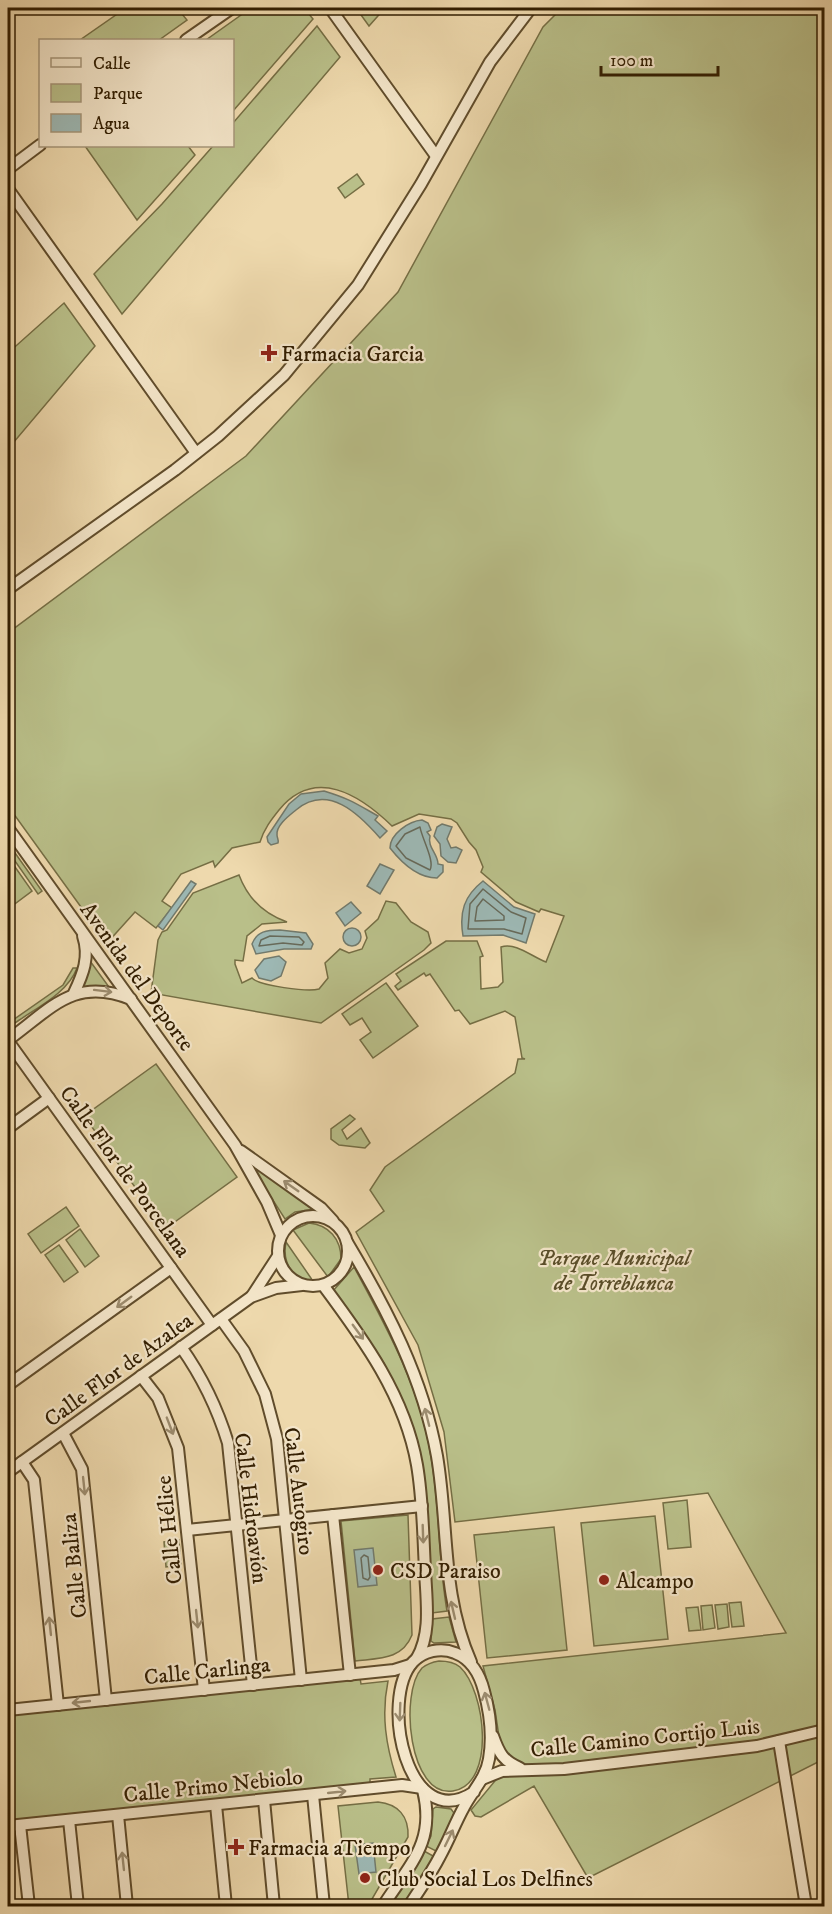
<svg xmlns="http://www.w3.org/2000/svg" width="832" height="1914" viewBox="0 0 832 1914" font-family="'IM FELL DW Pica',serif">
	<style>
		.green { fill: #b9bf89; stroke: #756e44; stroke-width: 1.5 }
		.water { fill: #9db8b4; stroke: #727a6c; stroke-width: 1.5 }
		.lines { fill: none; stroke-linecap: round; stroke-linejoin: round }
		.shore { stroke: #676a5a; stroke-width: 1.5 }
		.minor-casing { stroke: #604c2b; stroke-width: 14 }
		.minor { stroke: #f4e6ca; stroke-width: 10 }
		.oneway { stroke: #9c8c6f }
		.poi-dot { fill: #8f2418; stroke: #f4e6ca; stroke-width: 2 }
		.labels { text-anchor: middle; stroke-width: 4.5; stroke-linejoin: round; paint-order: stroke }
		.poi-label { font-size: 22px; fill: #311d00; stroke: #f4e6ca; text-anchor: start }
		.street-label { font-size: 22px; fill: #311d00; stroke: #f4e6ca }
		.park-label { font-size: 22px; font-style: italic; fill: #5a4e29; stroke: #f4e6ca }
	</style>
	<rect width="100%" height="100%" fill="#eed9ad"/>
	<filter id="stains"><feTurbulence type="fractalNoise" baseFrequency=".00333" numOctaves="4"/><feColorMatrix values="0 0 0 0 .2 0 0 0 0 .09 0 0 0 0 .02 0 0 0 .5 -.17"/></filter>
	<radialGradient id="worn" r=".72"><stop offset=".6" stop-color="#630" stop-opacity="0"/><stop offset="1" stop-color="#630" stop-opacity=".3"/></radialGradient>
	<g class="green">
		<polygon points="126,8 177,8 187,20 159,40 80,40"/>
		<polygon points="251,8 304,8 313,19 233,111 232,40 206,40"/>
		<polygon points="356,8 385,8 369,26"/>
		<path d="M562,8H824V1759L588,1878L534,1786L481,1817L475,1816L471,1810L499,1776L534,1766L511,1761L501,1750L495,1710L483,1666L786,1633L708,1493L455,1522L444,1432L418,1345L356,1232L384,1211L370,1190L385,1167L515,1073L518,1059H525L522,1058L515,1017L505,1011L470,1024L459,1010L455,1011L430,974L426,976L424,973L398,990L395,986L401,981L396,974L446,941H477L483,956L480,957L481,989L498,987L503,982L501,947C516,942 532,957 546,962L564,916L541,909L539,912L516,902L481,872L483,867L476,850L469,842L457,823L451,819L419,814L392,826C360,795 315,766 279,810C271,820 264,829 260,842L232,848L215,867L213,861L181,874L162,901L172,908L156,928L135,912L107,943L8,806V633L246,456L398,292L543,27Z"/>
		<polygon points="317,26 340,57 122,314 94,274 162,204 213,146 232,146 233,123"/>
		<polygon points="85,146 188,146 195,155 137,220"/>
		<polygon points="357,174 364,184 345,198 338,188"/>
		<polygon points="64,303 95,346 8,449 8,353"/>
		<polygon points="8,843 42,891 38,894 8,851"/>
		<polygon points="8,857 32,891 8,909"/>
		<path d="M239,875C248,899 264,914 287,922L262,924L247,936L243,961L235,960V964L242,983L252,978C259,986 308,992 319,989L328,978L325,963L340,949L349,953L362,949L367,938L365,931L378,919L386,901L396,903L411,922L428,932L431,943L424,950L321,1023L151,993L158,940L162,932L167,930L193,893Z"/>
		<polygon points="90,961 109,987 80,988"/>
		<path d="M73,968H77C68,993 36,1008 15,1023L13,1020L63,985Z"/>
		<polygon points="386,983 418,1026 373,1058 360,1040 371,1032 362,1018 350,1025 342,1014"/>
		<polygon points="156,1064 237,1177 165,1229 84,1116"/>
		<polygon points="350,1115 355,1119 342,1130 347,1139 361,1128 370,1143 365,1148 339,1145 331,1139 331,1129"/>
		<polygon points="254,1167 316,1209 295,1212 285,1219 253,1169"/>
		<polygon points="66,1207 79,1226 41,1253 28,1234"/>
		<path d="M309,1223C329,1225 341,1239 341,1259L328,1277L293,1230Z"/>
		<polygon points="80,1229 99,1256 85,1267 66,1240"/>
		<path d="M286,1242L313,1281C292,1279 282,1263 286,1242Z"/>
		<polygon points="59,1245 78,1272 64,1282 45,1255"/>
		<path d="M354,1267C387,1328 420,1387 431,1457C440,1508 438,1560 447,1611L432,1613L413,1429L384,1363L333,1291Z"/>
		<polygon points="687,1500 691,1547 668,1549 663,1503"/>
		<path d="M408,1515L412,1635C402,1660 379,1658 355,1661L341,1521Z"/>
		<polygon points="655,1516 668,1639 594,1646 581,1523"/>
		<polygon points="554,1527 567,1650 487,1658 474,1535"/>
		<polygon points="179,1540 181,1565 166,1567 164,1542"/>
		<polygon points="741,1602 744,1626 732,1627 729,1603"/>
		<polygon points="727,1604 729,1627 718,1629 715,1605"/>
		<polygon points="712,1605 715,1628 703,1630 701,1606"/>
		<polygon points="698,1607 701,1630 689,1631 686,1608"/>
		<polygon points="449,1617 456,1642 434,1643 431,1641 432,1619"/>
		<path d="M439,1661C446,1661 454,1662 460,1667C485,1690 497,1784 453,1791C409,1798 399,1693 422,1668C427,1664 433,1662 439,1661Z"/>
		<path d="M360,1678L361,1684L388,1681C381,1715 386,1745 396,1777L370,1779V1785L8,1822V1714Z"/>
		<path d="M378,1802C398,1804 409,1816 408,1837L368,1906H349L338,1806Z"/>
		<polygon points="436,1807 451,1809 454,1813 438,1852 426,1846 431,1836 433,1809"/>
		<polygon points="424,1851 435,1857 403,1906 390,1906"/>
	</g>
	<g class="water">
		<path d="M324,791C350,799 355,803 378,816L375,820L387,831L380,838C359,814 328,783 296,810C290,815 276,825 277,835C277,838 279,840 278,843L271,845L268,842L267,837L289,804L301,794Z"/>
		<path d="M422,820L428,823L431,830L427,832L430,836C427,847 438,854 438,864L443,865V872L437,878C418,878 401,862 390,848C390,834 409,821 422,820Z"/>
		<polygon points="442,824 452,827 447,839 451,848 456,847 462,850 456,863 448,862 441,856 440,844 434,836 437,827"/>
		<polygon points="380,864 394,870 380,894 367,886"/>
		<polygon points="191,881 196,884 163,930 158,926"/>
		<path d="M483,881L514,907L535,914L526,943L503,935L463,936C459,912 464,896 483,881Z"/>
		<polygon points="351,902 361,913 345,926 336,913"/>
		<circle cx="352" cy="937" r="9"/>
		<path d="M280,930L306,933L313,944L311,949H284L256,954L252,944C257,931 267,930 280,930Z"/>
		<polygon points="279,956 286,962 281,976 271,981 259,978 255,970 264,959"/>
		<polygon points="373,1548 377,1585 358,1587 354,1550"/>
		<polygon points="373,1843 376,1872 359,1874 355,1845"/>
	</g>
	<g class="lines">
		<g class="shore">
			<path d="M420,827C422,839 435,861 430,870L406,858L396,846L405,834Z"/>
			<polygon points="483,889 511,912 526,918 522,934 504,929 468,929 470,904"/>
			<polygon points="483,899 504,916 504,920 475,921 477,907"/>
			<polygon points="270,936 299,937 304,942 302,945 283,943 259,946 261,940"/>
			<polygon points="364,1555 368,1557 370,1577 368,1580 363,1578 361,1558"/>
		</g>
		<g class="minor-casing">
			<g id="minor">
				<polyline points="330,8 436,156"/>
				<polyline points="186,40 232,8"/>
				<polyline points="8,169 40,145"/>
				<polyline points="8,189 196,453"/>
				<polyline points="8,589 175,470 218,436 284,375 358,285 421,184 490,62 531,8"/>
				<polyline points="8,828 235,1145 267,1202 281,1235"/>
				<path d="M74,993C83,974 90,957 83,936"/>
				<path d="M8,1040C51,1009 74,976 131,999"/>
				<polyline points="8,1041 212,1325"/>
				<polyline points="8,1128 49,1098"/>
				<polyline points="241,1151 321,1208 333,1221"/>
				<circle cx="313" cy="1251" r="35"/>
				<path d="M347,1242C387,1309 423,1378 437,1456C449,1527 441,1594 471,1662"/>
				<path d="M323,1285C364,1340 405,1396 417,1465C423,1500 423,1535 425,1569C426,1599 432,1632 417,1658"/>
				<polyline points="252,1296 278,1256"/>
				<polyline points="221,1319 244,1351 265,1394 277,1439 301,1680"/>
				<path d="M181,1347C203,1378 217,1407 228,1443L253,1685"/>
				<polyline points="141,1376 158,1398 178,1448 204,1690"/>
				<polyline points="8,1385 171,1268"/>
				<polyline points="63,1433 82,1469 106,1700"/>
				<polyline points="22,1462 34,1480 58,1705"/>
				<polyline points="8,1472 251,1297 276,1288 302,1285"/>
				<polyline points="333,1515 350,1675"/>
				<polyline points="187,1530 422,1506"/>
				<polyline points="8,1710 394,1670 410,1665"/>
				<path d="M493,1736C499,1753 503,1761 520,1768"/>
				<polyline points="779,1741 806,1906"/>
				<polyline points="482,1779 502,1771 564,1769 757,1746 824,1730"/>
				<polyline points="313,1795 324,1906"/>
				<polyline points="264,1800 274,1906"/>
				<polyline points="216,1805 226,1906"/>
				<polyline points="118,1815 127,1906"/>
				<polyline points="69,1820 78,1906"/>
				<polyline points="20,1825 29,1906"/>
				<polyline points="8,1826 402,1785 422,1788"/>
				<path d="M383,1906C410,1864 436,1842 423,1790"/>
				<path d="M409,1906C419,1890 431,1874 440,1856C449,1840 455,1823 464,1807C473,1790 486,1778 489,1759C493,1736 490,1713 484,1691C480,1675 471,1659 455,1653C441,1647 423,1651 413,1662C379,1699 407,1836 474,1792"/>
			</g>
		</g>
		<use href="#minor" class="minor"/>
	</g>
	<defs><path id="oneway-shaft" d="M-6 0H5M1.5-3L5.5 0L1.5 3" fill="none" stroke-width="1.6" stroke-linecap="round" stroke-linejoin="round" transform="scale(1.5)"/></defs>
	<g class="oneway">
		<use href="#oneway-shaft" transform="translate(103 991) rotate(7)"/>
		<use href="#oneway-shaft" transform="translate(291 1186) rotate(-145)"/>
		<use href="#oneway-shaft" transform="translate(124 1302) rotate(144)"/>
		<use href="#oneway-shaft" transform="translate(358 1332) rotate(54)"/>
		<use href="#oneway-shaft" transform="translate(427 1417) rotate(-104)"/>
		<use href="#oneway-shaft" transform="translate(170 1426) rotate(69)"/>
		<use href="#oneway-shaft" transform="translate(84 1486) rotate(84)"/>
		<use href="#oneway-shaft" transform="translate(423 1534) rotate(88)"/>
		<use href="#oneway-shaft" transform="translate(453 1610) rotate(-103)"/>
		<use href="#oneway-shaft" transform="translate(197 1619) rotate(84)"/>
		<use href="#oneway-shaft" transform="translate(50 1626) rotate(-96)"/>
		<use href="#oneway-shaft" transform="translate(487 1701) rotate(-105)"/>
		<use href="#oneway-shaft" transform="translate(81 1702) rotate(174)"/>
		<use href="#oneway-shaft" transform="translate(400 1712) rotate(92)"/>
		<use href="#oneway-shaft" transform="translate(337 1792) rotate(-6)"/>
		<use href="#oneway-shaft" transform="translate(449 1838) rotate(-64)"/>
		<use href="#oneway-shaft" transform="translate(123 1861) rotate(-96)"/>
	</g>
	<g class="poi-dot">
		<path d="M266 344h6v6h6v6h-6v6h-6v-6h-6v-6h6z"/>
		<circle cx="378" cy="1570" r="6"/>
		<circle cx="604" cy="1580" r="6"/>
		<path d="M233 1838h6v6h6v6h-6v6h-6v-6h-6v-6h6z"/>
		<circle cx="365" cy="1878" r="6"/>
	</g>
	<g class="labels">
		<g class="poi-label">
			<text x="281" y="361">Farmacia Garcia</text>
			<text x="390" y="1578">CSD Paraiso</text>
			<text x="616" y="1588">Alcampo</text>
			<text x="248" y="1855">Farmacia aTiempo</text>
			<text x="377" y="1886">Club Social Los Delfines</text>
		</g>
		<g class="street-label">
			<text transform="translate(138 976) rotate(54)" y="8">Avenida del Deporte</text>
			<text transform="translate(126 1171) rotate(54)" y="8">Calle Flor de Porcelana</text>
			<text transform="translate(118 1369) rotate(-36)" y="8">Calle Flor de Azalea</text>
			<text transform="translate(300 1491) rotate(83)" y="8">Calle Autogiro</text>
			<text transform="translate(252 1508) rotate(83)" y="8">Calle Hidroavión</text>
			<text transform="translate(168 1530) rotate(-96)" y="8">Calle Hélice</text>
			<text transform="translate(73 1566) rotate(-96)" y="8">Calle Baliza</text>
			<text transform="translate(207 1670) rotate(-6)" y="8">Calle Carlinga</text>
			<text transform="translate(645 1737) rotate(-6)" y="8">Calle Camino Cortijo Luis</text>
			<text transform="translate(213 1785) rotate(-6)" y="8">Calle Primo Nebiolo</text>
		</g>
		<g class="park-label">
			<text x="614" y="1265">Parque Municipal<tspan x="614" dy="25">de Torreblanca</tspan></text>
		</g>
	</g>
	<rect width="832" height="1914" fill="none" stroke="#eed9ad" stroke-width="30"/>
	<rect x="9" y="9" width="814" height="1896" fill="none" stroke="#311d00" stroke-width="3"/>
	<rect x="15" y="15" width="802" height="1884" fill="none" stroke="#311d00" stroke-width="1.5"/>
	<rect x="39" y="39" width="195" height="108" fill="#f4e6ca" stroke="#a69679" stroke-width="1.5"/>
	<rect x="51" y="58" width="30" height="9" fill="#f4e6ca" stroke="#a69679" stroke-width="1.5"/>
	<text x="93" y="69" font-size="18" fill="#311d00">Calle</text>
	<rect x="51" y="84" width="30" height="18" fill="#b9bf89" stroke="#a69679" stroke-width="1.5"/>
	<text x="93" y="99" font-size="18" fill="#311d00">Parque</text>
	<rect x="51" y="114" width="30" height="18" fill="#9db8b4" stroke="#a69679" stroke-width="1.5"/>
	<text x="93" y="129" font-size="18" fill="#311d00">Agua</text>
	<path d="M601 66v9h117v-9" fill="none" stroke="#311d00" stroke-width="3"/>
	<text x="610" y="66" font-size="18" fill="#311d00" stroke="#f4e6ca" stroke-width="4.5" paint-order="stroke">100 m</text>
	<rect width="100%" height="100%" filter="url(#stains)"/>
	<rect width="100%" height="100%" fill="url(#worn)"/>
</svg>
